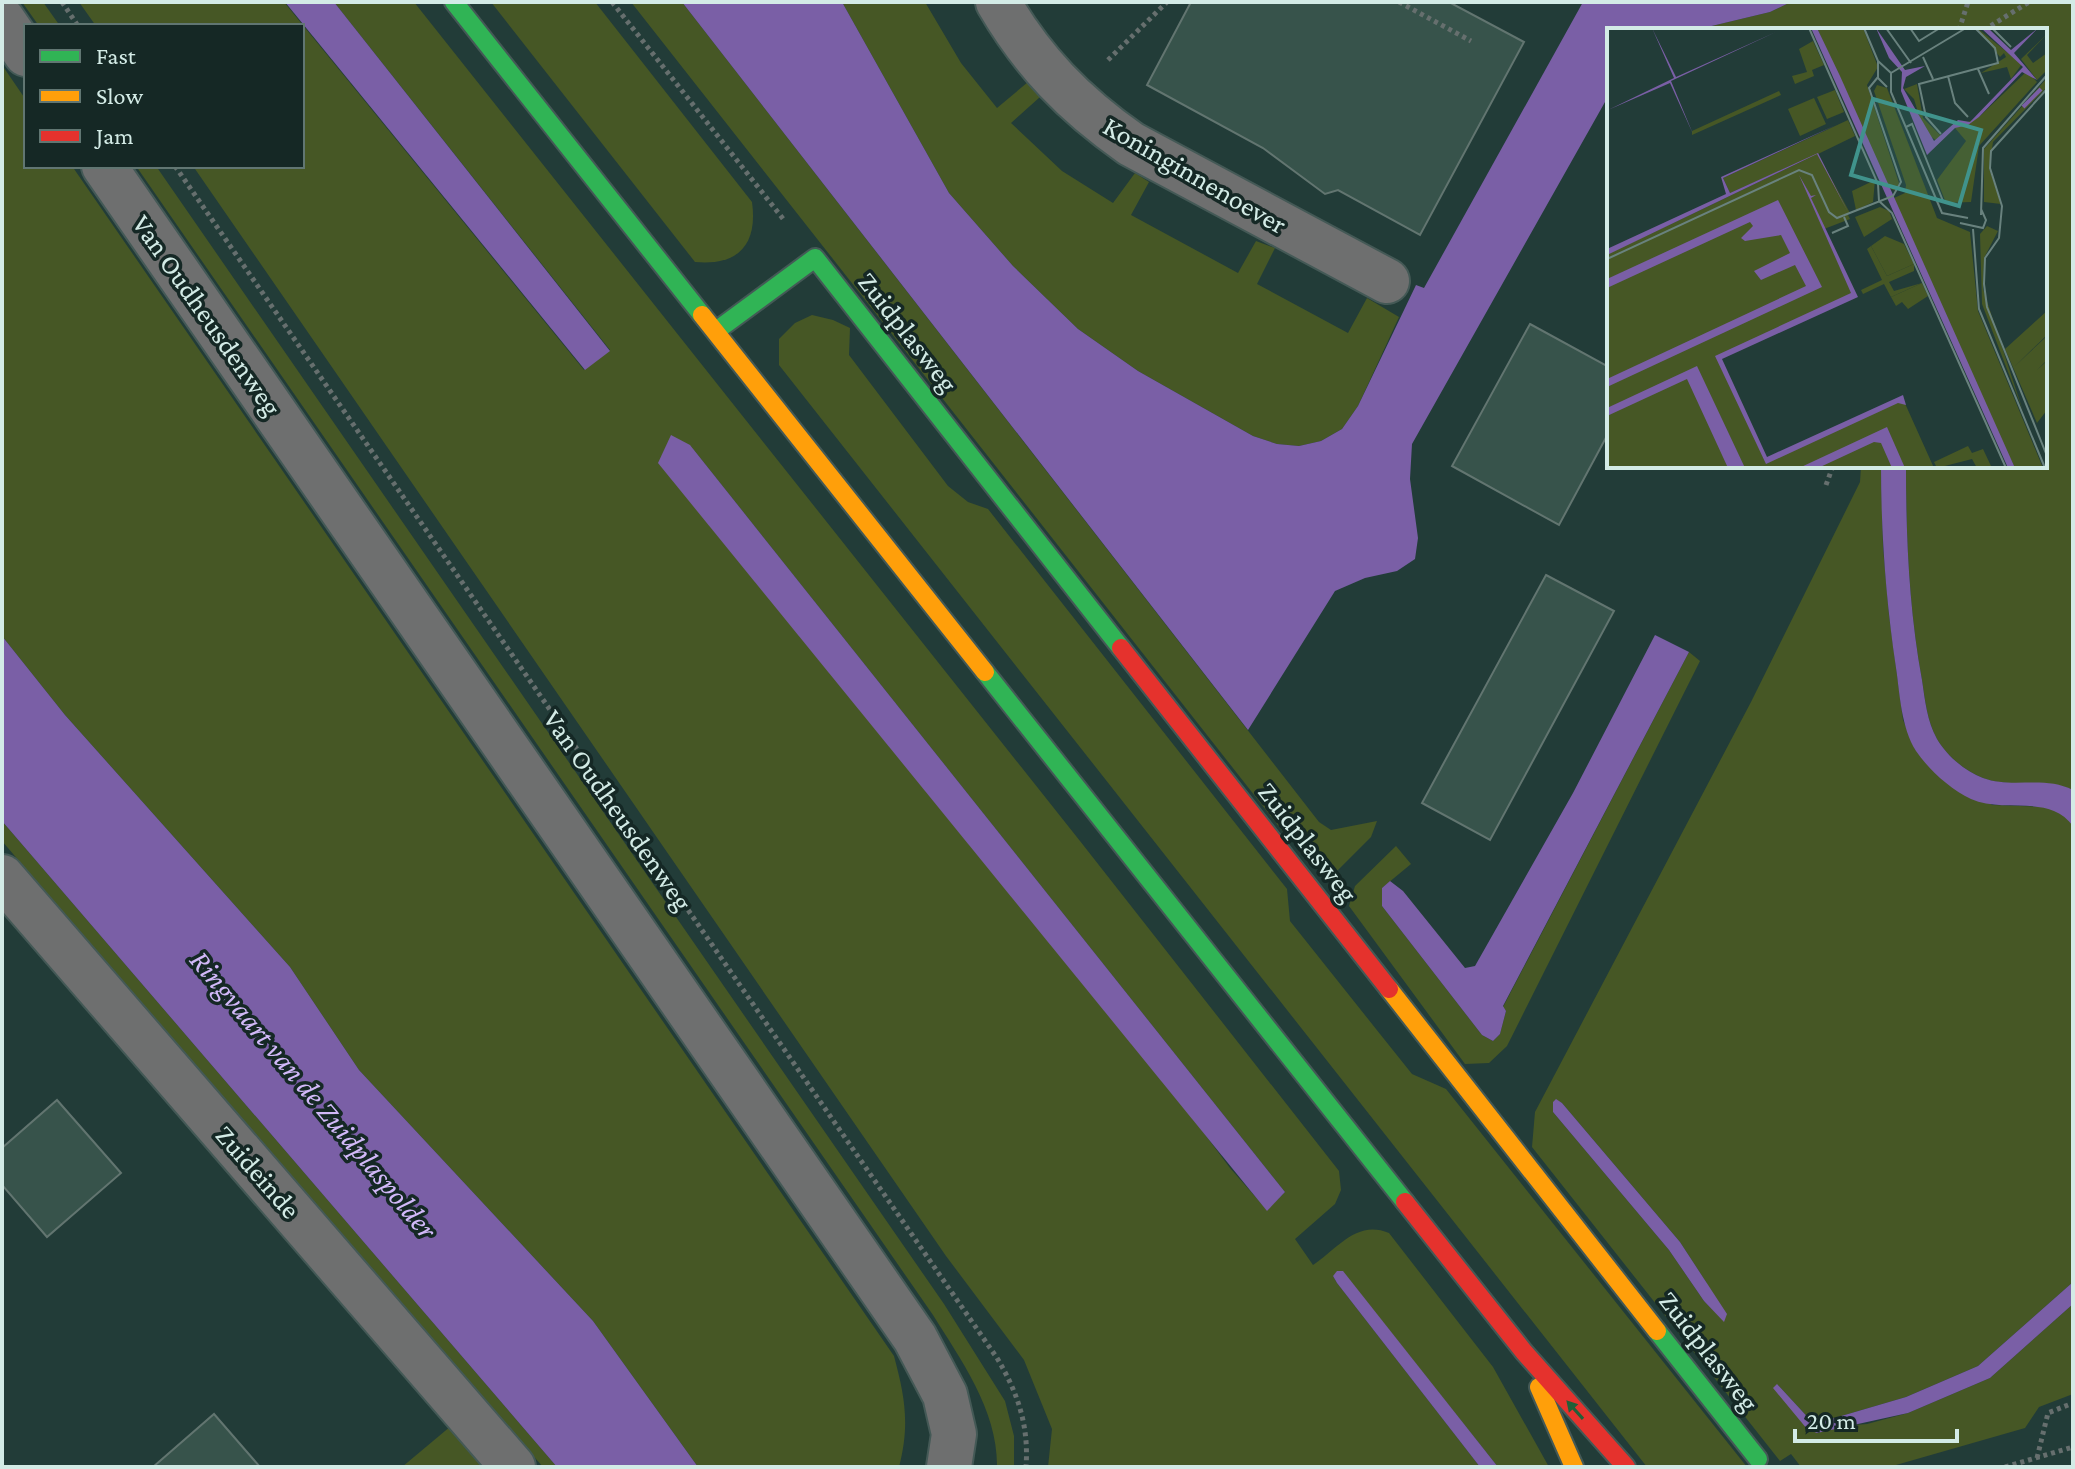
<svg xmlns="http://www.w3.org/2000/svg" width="2075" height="1469" font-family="'Crimson Pro',serif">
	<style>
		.green { fill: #465725; fill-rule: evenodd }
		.water { fill: #7a5fa6 }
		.building { fill: #37534b; stroke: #627570; stroke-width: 2 }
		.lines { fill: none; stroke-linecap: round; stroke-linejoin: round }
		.street-casing { stroke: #445956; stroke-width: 48 }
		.fast-casing { stroke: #445956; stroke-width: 22 }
		.slow-casing { stroke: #445956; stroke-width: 22 }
		.jam-casing { stroke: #445956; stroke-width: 22 }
		.path { stroke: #666f6e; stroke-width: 5; stroke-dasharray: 4 4; stroke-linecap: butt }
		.street { stroke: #6e6f6f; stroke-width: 44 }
		.fast { stroke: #30b455; stroke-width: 18 }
		.slow { stroke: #ff9f0a; stroke-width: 18 }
		.jam { stroke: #e5322d; stroke-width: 18 }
		.oneway { fill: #206038 }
		.labels { text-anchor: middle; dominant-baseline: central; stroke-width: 7; stroke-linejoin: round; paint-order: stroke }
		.street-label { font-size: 28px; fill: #d3ebe6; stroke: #152825 }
		.water-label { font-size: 30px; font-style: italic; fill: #d2b9f9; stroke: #152825 }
		.inset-river { fill: none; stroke: #7a5fa6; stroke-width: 4 }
		.inset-road { fill: none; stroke: #69827e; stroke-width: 2 }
		.view { fill: #40938c; fill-opacity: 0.15; stroke: #40938c; stroke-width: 4 }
		.inset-edge { fill: none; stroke: #d3ebe6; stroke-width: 4 }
	</style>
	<rect width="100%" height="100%" fill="#223c38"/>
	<g class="green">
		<polygon points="22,2 43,2 60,26 39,26"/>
		<path d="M 79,2 L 284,2 L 584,370 L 610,350 L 334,2 L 414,2 L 1080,841 L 1339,1171 L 1341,1190 L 1335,1204 L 1295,1239 L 1313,1265 C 1337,1249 1357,1219 1389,1233 L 1493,1367 L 1549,1467 L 1498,1467 L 1342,1271 L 1333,1276 L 1337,1283 L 1480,1467 L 1048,1467 L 1052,1429 L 1024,1360 L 946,1256 L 193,166 L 302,166 L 302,26 L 96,26 ZM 690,445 L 1285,1192 L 1267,1210 L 1230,1168 Z"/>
		<path d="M 491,2 L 595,2 L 752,202 C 758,245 738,266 695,262 Z"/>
		<polygon points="631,2 682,2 1319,822 1331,830 1377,821 1371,837 1338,870 1321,870 1284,833"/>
		<polygon points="842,2 925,2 961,63 997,108 1028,82 1040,97 1011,123 1062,171 1113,203 1135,173 1149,182 1131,215 1238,273 1256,241 1275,248 1257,284 1348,333 1367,298 1399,317 1358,406 1342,429 1321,441 1299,446 1277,444 1253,436 1138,371 1078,329 1013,266 949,193"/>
		<path d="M 1791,2 L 2073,2 L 2073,790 C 2044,777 2012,789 1983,778 C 1965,771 1946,755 1937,739 C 1927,721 1925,699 1922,680 C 1909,609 1906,537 1906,466 L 2045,466 L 2045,30 L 1695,30 L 1770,12 Z"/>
		<path d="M 2,65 L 26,100 L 26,166 L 72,166 L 894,1356 C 905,1397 910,1425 899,1467 L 698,1467 L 593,1321 L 359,1070 L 290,967 L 65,715 L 2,636 Z"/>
		<path d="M 136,166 L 156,166 L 944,1304 L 1005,1401 L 1014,1436 L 1014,1467 L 997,1467 C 998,1411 961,1360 933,1315 Z"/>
		<polygon points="812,315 833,320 850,328 849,355 948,486 968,502 988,509 1287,889 1290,921 1380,1034 1412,1074 1446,1089 1747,1467 1647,1467 779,365 779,339 795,323"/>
		<path d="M 1861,466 L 1881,466 L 1883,548 L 1889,615 L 1903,720 L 1915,749 L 1992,805 L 2049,807 L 2065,815 L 2073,826 L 2073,1282 L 1978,1366 L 1906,1397 L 1814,1424 L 1777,1384 L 1807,1429 L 1867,1424 L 1908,1413 L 1990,1378 L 2073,1304 L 2073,1394 L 2039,1407 L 2025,1428 L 1889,1467 L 1801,1467 L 1791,1454 L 1780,1461 L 1532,1147 L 1535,1112 L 1751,702 L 1860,482 ZM 1556,1100 L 1562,1103 L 1680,1242 L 1706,1282 L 1724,1321 L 1704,1301 L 1669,1250 L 1553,1112 Z"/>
		<polygon points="1689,652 1700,661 1507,1046 1489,1063 1465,1064 1349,906 1355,886 1396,846 1411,864 1382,888 1382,906 1482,1035 1493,1041 1500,1034 1506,1011 1503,1007"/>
		<polygon points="2,821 557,1467 543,1467 326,1220 2,841"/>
		<polygon points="451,1426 483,1467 402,1467"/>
	</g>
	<g class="water">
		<polygon points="285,2 334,2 610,351 585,370"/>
		<polygon points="682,2 842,2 949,193 1013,266 1078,329 1138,371 1253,436 1277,444 1299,446 1321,441 1342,429 1358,406 1416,285 1424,288 1583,2 1791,2 1770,12 1695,30 1609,30 1609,100 1605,102 1412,444 1410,479 1418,538 1415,559 1397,571 1365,578 1335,591 1248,730"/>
		<polygon points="671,435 690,445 1285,1192 1267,1211 658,463"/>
		<path d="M 1881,466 L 1906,466 C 1906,537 1909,609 1922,680 C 1925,700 1927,721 1937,739 C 1947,756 1965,771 1983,778 C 2013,789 2044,775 2073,790 L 2073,826 C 2049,793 2004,814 1971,799 C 1950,789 1929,770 1916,751 C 1901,727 1900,695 1896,668 C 1886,601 1881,534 1881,466 Z"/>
		<polygon points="1655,635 1689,652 1503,1006 1506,1011 1500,1034 1493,1041 1482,1035 1382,906 1382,888 1390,881 1403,891 1465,968 1475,966 1573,793"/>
		<polygon points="2,636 65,715 290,967 359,1070 593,1321 698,1467 557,1467 2,821"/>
		<polygon points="1556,1099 1562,1103 1680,1242 1727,1314 1724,1322 1704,1301 1669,1250 1553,1112 1553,1102"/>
		<polygon points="1337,1271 1343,1271 1498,1467 1480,1467 1337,1283 1333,1276"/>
		<polygon points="2073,1282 2073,1304 1990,1378 1908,1413 1817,1433 1807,1429 1773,1388 1777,1384 1814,1424 1906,1397 1978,1366"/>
	</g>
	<g class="building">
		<polygon points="1191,2 1449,2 1524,42 1420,235 1338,190 1325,194 1263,148 1147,85"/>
		<polygon points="1530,324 1609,367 1609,432 1559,525 1452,466"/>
		<polygon points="1546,575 1614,611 1490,840 1422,803"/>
		<polygon points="57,1100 121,1173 47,1237 2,1185 2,1148"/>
		<polygon points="214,1414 260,1467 153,1467"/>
	</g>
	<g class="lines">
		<defs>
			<g id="street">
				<path d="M 998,2 C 1033,62 1074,104 1131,144 L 1387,281"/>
				<polyline points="2,19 26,54"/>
				<polyline points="104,166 915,1338 945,1395 954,1434 949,1467"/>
				<polyline points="2,877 513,1467"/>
			</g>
			<g id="fast">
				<polyline points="454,2 702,315"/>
				<polyline points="716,331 815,258 1121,648"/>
				<polyline points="985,672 1405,1202"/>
				<polyline points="1657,1331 1758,1459"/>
			</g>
			<g id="slow">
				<polyline points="702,315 985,672"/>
				<polyline points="1389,989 1657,1331"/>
				<polyline points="1539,1387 1574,1467"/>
			</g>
			<g id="jam">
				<polyline points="1121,648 1389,989"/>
				<polyline points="1405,1202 1524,1352 1626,1467"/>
			</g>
		</defs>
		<use href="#street" class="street-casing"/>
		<use href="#fast" class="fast-casing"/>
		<use href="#slow" class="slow-casing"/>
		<use href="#jam" class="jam-casing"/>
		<g class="path">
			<polyline points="62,2 78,26"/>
			<polyline points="612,2 784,220"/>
			<polyline points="1399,2 1471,41"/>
			<polyline points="1959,30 1968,2"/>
			<polyline points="1984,30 2029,2"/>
			<polyline points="1108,60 1167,2"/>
			<path d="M 175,166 L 997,1358 C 1018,1393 1029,1426 1026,1467"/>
			<polyline points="1826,485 1833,466"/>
			<polyline points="2037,1458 2048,1413 2073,1403"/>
			<polyline points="2005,1467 2073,1447"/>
		</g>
		<use href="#street" class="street"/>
		<use href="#fast" class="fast"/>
		<use href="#slow" class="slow"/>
		<use href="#jam" class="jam"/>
	</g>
	<defs><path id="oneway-solid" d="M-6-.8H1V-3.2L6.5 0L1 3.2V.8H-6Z" transform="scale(2)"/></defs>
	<use class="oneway" href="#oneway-solid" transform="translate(1575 1410) rotate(-132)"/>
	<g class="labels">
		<g class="street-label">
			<text transform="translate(1195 175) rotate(30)">Koninginnenoever</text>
			<text transform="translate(207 315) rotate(55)">Van Oudheusdenweg</text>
			<text transform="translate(908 332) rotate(52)">Zuidplasweg</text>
			<text transform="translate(618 810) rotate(55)">Van Oudheusdenweg</text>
			<text transform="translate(1308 842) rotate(52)">Zuidplasweg</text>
			<text transform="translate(258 1172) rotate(49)">Zuideinde</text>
			<text transform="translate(1709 1351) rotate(52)">Zuidplasweg</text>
		</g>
		<g class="water-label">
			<text transform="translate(314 1094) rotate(50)">Ringvaart van de Zuidplaspolder</text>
		</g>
	</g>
	<g transform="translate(1607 28)">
		<rect width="440" height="440" fill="#223c38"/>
		<path d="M 210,0 L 256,0 L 271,39 L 260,57 L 292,155 L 289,163 L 281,160 ZM 370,0 L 415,36 L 404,51 L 400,39 L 374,45 L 399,29 L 397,25 L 393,29 ZM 440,6 L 420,27 L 426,35 L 440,25 L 440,42 L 430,52 L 414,31 ZM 206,13 L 217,37 L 205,42 L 207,48 L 188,56 L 185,48 L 200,44 L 192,21 ZM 420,43 L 430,54 L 372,118 L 364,174 L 339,175 L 330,152 L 359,113 L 348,100 L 372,89 ZM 440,50 L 440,59 L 386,114 L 382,140 L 394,176 L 377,174 L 377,121 ZM 310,56 L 316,90 L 334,108 L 330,113 L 317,104 L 307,71 L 297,61 ZM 270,57 L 280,60 L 330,190 L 363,204 L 371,283 L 436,440 L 408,440 L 365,352 L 287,170 L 298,165 L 299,157 L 267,63 ZM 228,62 L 237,84 L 220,91 L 210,69 ZM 172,63 L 174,67 L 85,107 L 85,103 ZM 207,70 L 219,96 L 193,108 L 181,81 ZM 241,92 L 248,108 L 211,126 L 243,185 L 0,227 L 206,128 L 123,165 L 116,150 ZM 268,152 L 266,174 L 249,182 L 245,163 ZM 273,179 L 282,183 L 288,198 L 285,191 L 257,209 L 248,189 ZM 380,198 L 391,203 L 377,230 L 376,261 L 416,383 L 375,276 L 373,206 ZM 278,208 L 297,216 L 307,236 L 280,248 L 264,218 ZM 315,255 L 321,268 L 301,281 L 295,274 L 289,278 L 284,269 ZM 440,283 L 440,307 L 407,339 L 440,308 L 440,332 L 430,342 L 440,333 L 440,382 L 430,395 L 398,321 ZM 361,418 L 365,425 L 376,421 L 384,438 L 370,440 L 365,431 L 330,440 L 327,434 Z" fill="#465725"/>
		<path d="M 264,218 L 280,248 L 307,236 L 307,243 L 282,254 L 287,263 L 315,255 L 284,269 L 277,256 L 256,266 L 254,262 L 275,252 L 260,221 Z" fill="#465725"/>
		<path d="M 211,128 L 243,191 L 217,201 L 247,266 L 112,329 L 159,432 L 296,371 L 327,440 L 0,440 L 0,226 Z" fill="#465725"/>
		<path d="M 45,0 L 69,49 L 169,4 L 64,53 L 86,106 L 63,55 L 1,82 L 67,50 ZM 204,0 L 210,0 L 233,48 L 408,440 L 401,440 L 393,422 ZM 269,0 L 298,42 L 318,38 L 299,49 L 296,60 L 327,113 L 351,92 L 363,94 L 416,39 L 374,0 L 381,0 L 404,22 L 431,0 L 407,25 L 430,52 L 415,44 L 372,89 L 361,97 L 348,100 L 320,127 L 294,63 L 295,44 L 282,30 ZM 229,97 L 116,150 L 123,165 L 211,125 L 241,184 L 210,126 L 0,227 L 0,221 L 119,166 L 114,149 ZM 192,147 L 204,168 L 209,167 L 204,170 L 251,269 L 115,331 L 160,429 L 296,367 L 299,377 L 291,375 L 159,436 L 108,328 L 244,265 ZM 171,172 L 215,259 L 0,359 L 0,351 L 199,258 L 188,237 L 154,252 L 147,243 L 183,225 L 174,207 L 138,213 L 134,210 L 146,198 L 143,194 L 0,260 L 0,251 ZM 90,338 L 138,440 L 121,440 L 80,351 L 0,388 L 0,380 ZM 280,399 L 298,440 L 285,440 L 274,415 L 267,414 L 211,440 L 192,440 Z" fill="#7a5fa6"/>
		<path class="inset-river" d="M 416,79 L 434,61"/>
		<path class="inset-road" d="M 202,0 L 271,156 L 272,173 L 285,185 L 399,440M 257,0 L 271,33 L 271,50 L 280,59M 279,0 L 304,35M 303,0 L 312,13 L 333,0M 385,0 L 404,19M 316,29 L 326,51M 271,33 L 284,45 L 284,64 L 335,185 L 361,190M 371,41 L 382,66M 284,45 L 359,0M 341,48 L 348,75 L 361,89M 440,61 L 384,123 L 383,140 L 395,178 L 392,210 L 378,230 L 377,256 L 380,279 L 440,428M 299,99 L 305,96 L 336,173M 334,106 L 319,89 L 312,56 L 391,35 L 388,20 L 368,0M 374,187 L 376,120 L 440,47M 353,195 L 376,200 L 379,192 L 374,181M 366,201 L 372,281 L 438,440M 225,205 L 241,198 L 237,189M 0,231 L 192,142 L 205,147 L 222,184 L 230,190 L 286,168 L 294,154 L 262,60 L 271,49"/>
		<path class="view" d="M 266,71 L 374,102 L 352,178 L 244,147 Z"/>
		<rect width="440" height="440" class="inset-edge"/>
	</g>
	<rect width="2075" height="1469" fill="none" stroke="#d3ebe6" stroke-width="8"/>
	<rect x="24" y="24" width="280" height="144" fill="#152825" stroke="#617672" stroke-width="2"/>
	<rect x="40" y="50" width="40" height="12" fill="#30b455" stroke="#617672" stroke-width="2"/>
	<text x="96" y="64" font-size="24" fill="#d3ebe6">Fast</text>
	<rect x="40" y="90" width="40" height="12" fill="#ff9f0a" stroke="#617672" stroke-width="2"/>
	<text x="96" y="104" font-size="24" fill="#d3ebe6">Slow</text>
	<rect x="40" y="130" width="40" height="12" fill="#e5322d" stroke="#617672" stroke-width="2"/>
	<text x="96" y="144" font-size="24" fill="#d3ebe6">Jam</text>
	<path d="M1795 1429v12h162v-12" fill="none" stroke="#d3ebe6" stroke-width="4"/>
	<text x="1807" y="1429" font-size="24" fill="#d3ebe6" stroke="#152825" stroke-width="6" paint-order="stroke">20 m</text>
</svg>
